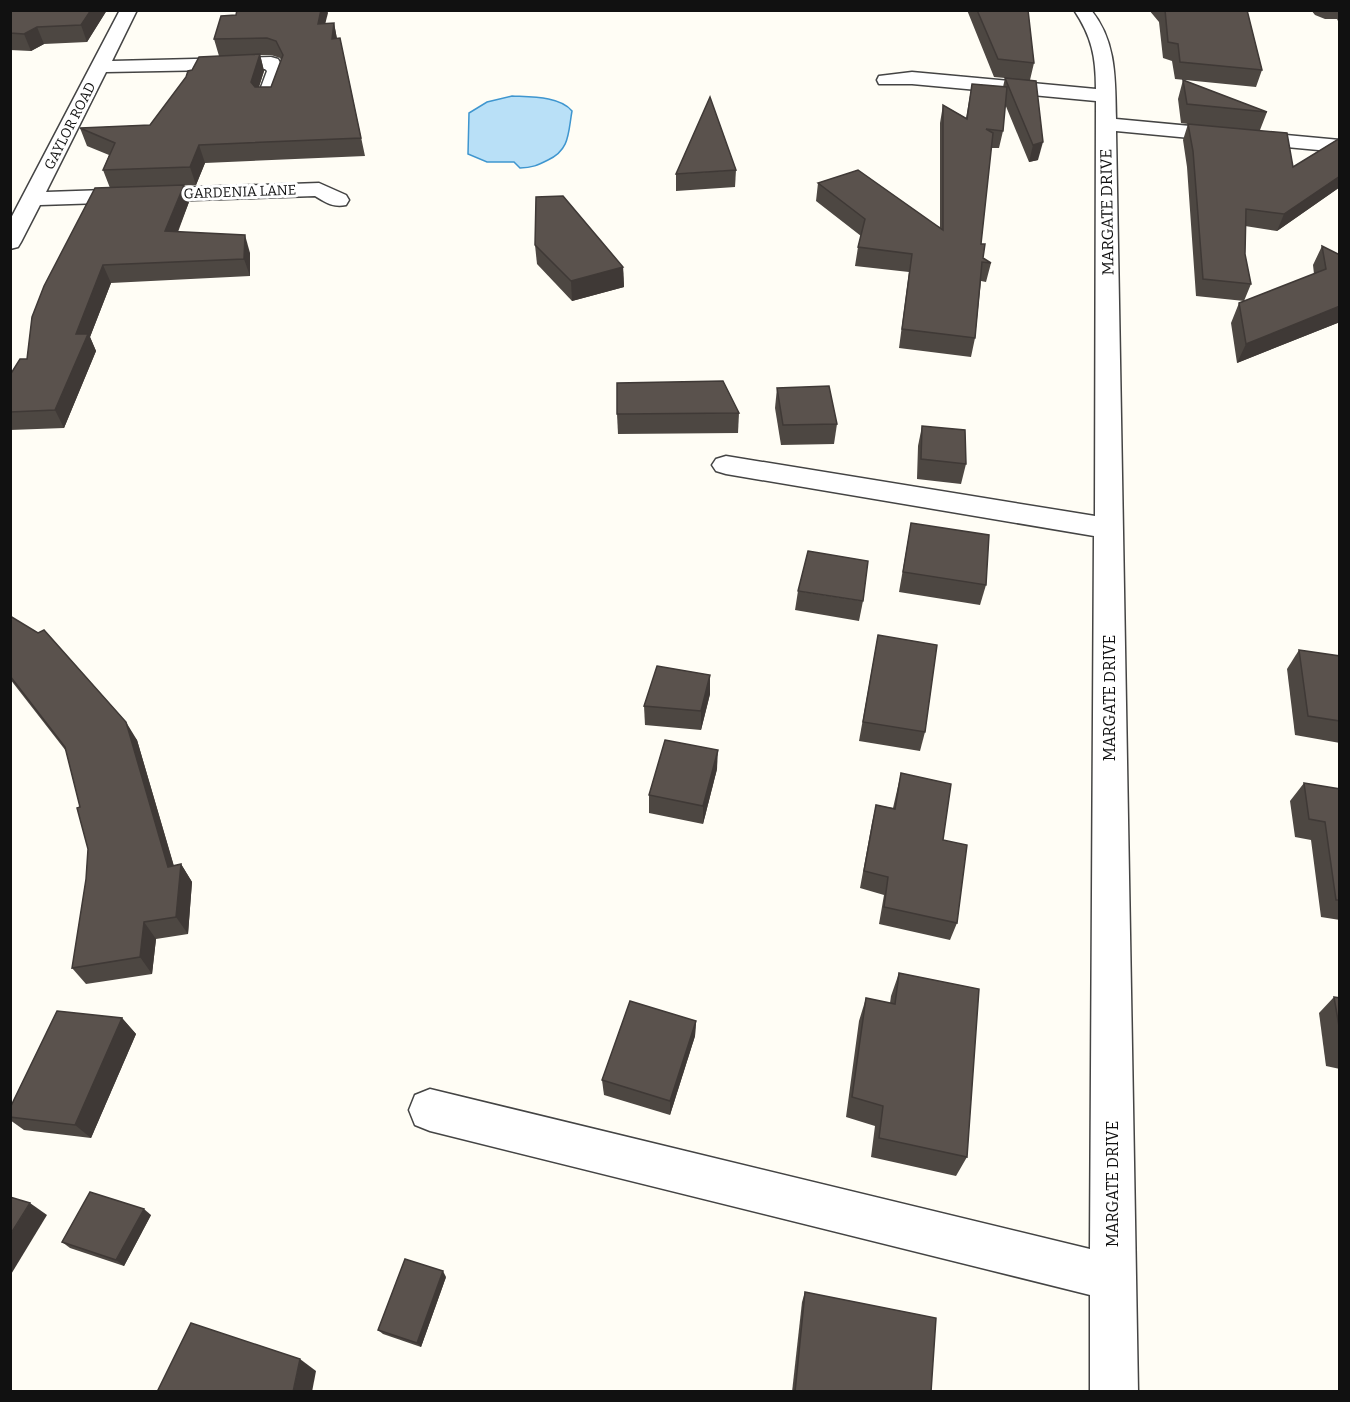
<svg xmlns="http://www.w3.org/2000/svg" width="1350" height="1402" font-family="Bitter,serif">
	<style>
		.water { fill: #b9e0f7; stroke: #3f96cf; stroke-width: 1.5 }
		.lines { fill: none; stroke-linecap: round; stroke-linejoin: round }
		.minor-casing { stroke: #444; stroke-width: 3 }
		.minor { fill: #fff; fill-rule: evenodd }
		.wall { fill: #4d4742; fill-rule: evenodd }
		.shaded-wall { fill: #3f3936 }
		.building { fill: #5a524d; stroke: #3f3936; stroke-width: 1.5 }
		.labels { text-anchor: middle; dominant-baseline: central; stroke-width: 6; stroke-linejoin: round; paint-order: stroke }
		.far-street-label { font-size: 14px; fill: #111; stroke: #fff }
		.street-label { font-size: 16px; fill: #111; stroke: #fff }
	</style>
	<rect width="100%" height="100%" fill="#fffdf5"/>
	<path class="water" d="M 512,96 C 530,97 560,96 572,111 C 568,133 570,150 548,160 C 538,165 532,168 520,168 L 514,162 L 487,162 L 468,154 L 469,113 L 487,102 Z"/>
	<g class="lines">
		<defs>
			<g id="minor">
				<path d="M 120,10 L 137,10 L 112,61 L 271,57 L 278,59 L 285,71 L 274,102 L 260,102 L 257,98 L 267,71 L 265,69 L 106,72 L 46,192 L 319,183 L 346,195 L 349,200 L 346,205 C 333,208 325,202 315,196 L 40,205 L 21,242 L 18,247 L 10,249 L 10,220 Z"/>
				<path d="M 1074,10 L 1091,10 C 1117,42 1115,80 1116,119 L 1340,140 L 1340,152 L 1116,131 L 1138,1392 L 1090,1392 L 1090,1295 L 430,1131 L 415,1125 L 409,1110 L 415,1095 L 430,1089 L 1090,1249 L 1094,536 L 726,474 L 716,471 L 712,465 L 716,459 L 726,456 L 1095,516 L 1096,101 L 912,84 L 879,84 L 877,80 L 879,76 L 912,72 L 1096,89 C 1096,57 1092,37 1074,10 Z"/>
			</g>
		</defs>
		<use href="#minor" class="minor-casing"/>
		<use href="#minor" class="minor"/>
	</g>
	<g class="wall">
		<polygon points="10,10 107,10 87,42 44,44 31,51 10,50"/>
		<path d="M 237,10 L 327,10 L 325,23 L 334,23 L 337,39 L 340,38 L 365,156 L 205,163 L 196,185 L 110,188 L 103,170 L 109,155 L 87,146 L 80,128 L 150,125 L 192,70 L 219,56 L 214,39 L 236,15 ZM 260,55 L 271,55 L 280,58 L 281,60 L 271,87 L 259,87 L 264,71 Z"/>
		<polygon points="967,10 1028,10 1034,63 1030,80 1038,160 1029,162 1005,104 1003,131 999,148 991,148 981,244 983,258 991,263 986,282 981,281 975,338 971,357 899,348 909,272 855,266 858,247 861,236 816,201 818,183 940,227 940,123 943,105 966,118 972,84 1003,87 1005,78 994,77"/>
		<polygon points="1149,10 1247,10 1262,70 1256,87 1175,79 1172,61 1163,58 1159,22"/>
		<polygon points="1311,10 1340,10 1340,25 1337,19 1325,19 1315,15"/>
		<polygon points="1183,80 1267,112 1260,130 1293,167 1340,138 1340,187 1277,231 1245,226 1245,254 1251,284 1244,301 1196,296 1187,167 1183,140 1188,124 1181,123 1178,99"/>
		<polygon points="736,170 735,187 676,191 676,174"/>
		<polygon points="189,202 178,232 250,253 250,276 111,283 90,337 96,351 64,428 10,430 10,375 27,359 32,317"/>
		<polygon points="535,245 623,267 624,287 572,301 537,264"/>
		<polygon points="1322,246 1340,255 1340,322 1237,363 1231,323 1239,303 1314,274 1313,265"/>
		<polygon points="777,388 837,424 834,444 781,445 775,408"/>
		<polygon points="739,413 738,433 618,434 617,414"/>
		<polygon points="922,426 966,464 961,484 917,479 918,446"/>
		<polygon points="911,523 986,585 980,605 899,592"/>
		<polygon points="798,591 863,601 859,621 795,610"/>
		<polygon points="10,616 137,740 174,866 181,864 192,882 188,934 156,939 152,974 86,984 72,968 86,879 88,849 80,807 66,751 10,679"/>
		<polygon points="878,635 925,732 920,751 859,741"/>
		<polygon points="1299,650 1340,656 1340,743 1295,735 1287,669"/>
		<polygon points="710,675 710,694 701,730 645,725 644,706"/>
		<polygon points="717,769 703,824 649,813 649,795"/>
		<polygon points="901,773 943,840 957,923 950,940 879,924 884,895 860,888 872,823 876,805 893,808"/>
		<polygon points="1304,783 1340,789 1340,920 1321,917 1311,840 1295,837 1290,801"/>
		<polygon points="899,973 967,1157 956,1176 871,1157 875,1126 846,1117 859,1021 866,998 890,1003 891,996"/>
		<polygon points="1334,997 1340,998 1340,1069 1326,1066 1319,1013"/>
		<polygon points="122,1018 136,1034 91,1138 24,1130 10,1120 10,1108"/>
		<polygon points="696,1021 695,1036 670,1115 604,1095 602,1080"/>
		<polygon points="151,1215 124,1266 70,1248 62,1242"/>
		<polygon points="446,1277 421,1347 383,1334 378,1330"/>
		<polygon points="805,1292 931,1392 792,1392 802,1302"/>
	</g>
	<g class="shaded-wall">
		<polygon points="91,10 107,10 87,42 81,25"/>
		<polygon points="321,10 327,10 328,13 321,40 318,24"/>
		<polygon points="334,23 337,39 332,39"/>
		<polygon points="37,27 44,44 31,51 24,34"/>
		<polygon points="260,54 264,71 255,99 251,82"/>
		<polygon points="1043,142 1038,160 1029,162 1033,145"/>
		<polygon points="199,145 205,163 196,185 190,167"/>
		<polygon points="1340,176 1340,187 1277,231 1284,214"/>
		<polygon points="184,185 189,202 171,248 165,231"/>
		<polygon points="245,235 250,253 250,276 244,259"/>
		<polygon points="103,265 111,283 90,337 96,351 64,428 55,410 76,334"/>
		<polygon points="623,267 624,287 572,301 571,281"/>
		<polygon points="1340,306 1340,322 1237,363 1246,344"/>
		<polygon points="710,675 710,694 701,730 701,711"/>
		<polygon points="126,722 137,740 179,884 181,864 192,882 188,934 176,917"/>
		<polygon points="718,750 717,769 703,824 703,806"/>
		<polygon points="144,922 156,939 152,974 140,957"/>
		<polygon points="122,1018 136,1034 91,1138 75,1125"/>
		<polygon points="696,1021 695,1036 670,1115 670,1101"/>
		<polygon points="30,1203 47,1215 10,1276 10,1235"/>
		<polygon points="144,1209 151,1215 124,1266 116,1260"/>
		<polygon points="443,1271 446,1277 421,1347 417,1343"/>
		<polygon points="300,1359 316,1371 312,1392 293,1392"/>
	</g>
	<g class="building">
		<polygon points="10,10 91,10 81,25 37,27 24,34 10,33"/>
		<polygon points="237,10 321,10 318,24 334,23 332,39 340,38 361,138 199,145 190,167 103,170 115,143 80,128 150,125 186,77 188,71 192,70 199,57 260,54 251,82 255,87 271,87 283,55 276,41 267,38 214,39 221,16 236,15"/>
		<polygon points="977,10 1028,10 1034,63 998,59"/>
		<polygon points="1165,10 1247,10 1262,70 1180,62 1178,44 1168,42"/>
		<polygon points="1005,78 1036,81 1043,142 1033,145"/>
		<polygon points="1183,80 1267,112 1187,104"/>
		<polygon points="972,84 1007,87 1003,131 986,129 993,133 981,244 985,244 983,258 991,263 982,262 975,338 902,329 912,254 858,247 865,219 818,183 858,170 943,230 943,105 967,119"/>
		<polygon points="710,97 736,170 676,174"/>
		<polygon points="1188,124 1287,133 1293,167 1340,138 1340,176 1284,214 1246,209 1245,254 1251,284 1203,279 1193,151"/>
		<polygon points="184,185 165,231 245,235 244,259 103,265 76,334 88,334 55,410 10,412 10,375 20,359 27,359 32,317 44,286 95,188"/>
		<polygon points="563,196 623,267 571,281 535,245 536,197"/>
		<polygon points="1322,246 1340,255 1340,306 1246,344 1239,303 1326,269"/>
		<polygon points="723,381 739,413 617,414 617,383"/>
		<polygon points="829,386 837,424 783,425 777,388"/>
		<polygon points="922,426 965,430 966,464 921,459"/>
		<polygon points="911,523 989,535 986,585 903,572"/>
		<polygon points="808,551 868,561 863,601 798,591"/>
		<polygon points="10,616 38,633 44,630 126,722 168,867 181,864 176,917 144,922 140,957 72,968 86,879 88,849 77,808 80,807 65,747 10,676"/>
		<polygon points="878,635 937,645 925,732 863,722"/>
		<polygon points="1299,650 1340,656 1340,721 1308,716"/>
		<polygon points="657,666 710,675 701,711 644,706"/>
		<polygon points="665,740 718,750 703,806 649,795"/>
		<polygon points="901,773 951,784 943,840 967,845 957,923 884,907 888,877 864,871 876,805 895,809"/>
		<polygon points="1304,783 1340,789 1340,900 1336,900 1325,822 1309,819"/>
		<polygon points="899,973 979,989 967,1157 879,1138 883,1106 852,1097 866,998 895,1004"/>
		<polygon points="1334,997 1340,998 1340,1032"/>
		<polygon points="630,1001 696,1021 670,1101 602,1080"/>
		<polygon points="57,1011 122,1018 75,1125 10,1117 10,1108"/>
		<polygon points="90,1192 144,1209 116,1260 62,1242"/>
		<polygon points="10,1197 30,1203 10,1235"/>
		<polygon points="405,1259 443,1271 417,1343 378,1330"/>
		<polygon points="805,1292 936,1318 931,1392 795,1392"/>
		<polygon points="191,1323 300,1359 293,1392 157,1392"/>
	</g>
	<g class="labels">
		<g class="far-street-label">
			<text transform="translate(70 126) rotate(-63)">GAYLOR ROAD</text>
			<text transform="translate(240 192) rotate(-2)">GARDENIA LANE</text>
		</g>
		<g class="street-label">
			<text transform="translate(1107 212) rotate(-91)">MARGATE DRIVE</text>
			<text transform="translate(1109 698) rotate(-90)">MARGATE DRIVE</text>
			<text transform="translate(1112 1184) rotate(-90)">MARGATE DRIVE</text>
		</g>
	</g>
	<rect width="1350" height="1402" fill="none" stroke="#111111" stroke-width="24"/>
</svg>
